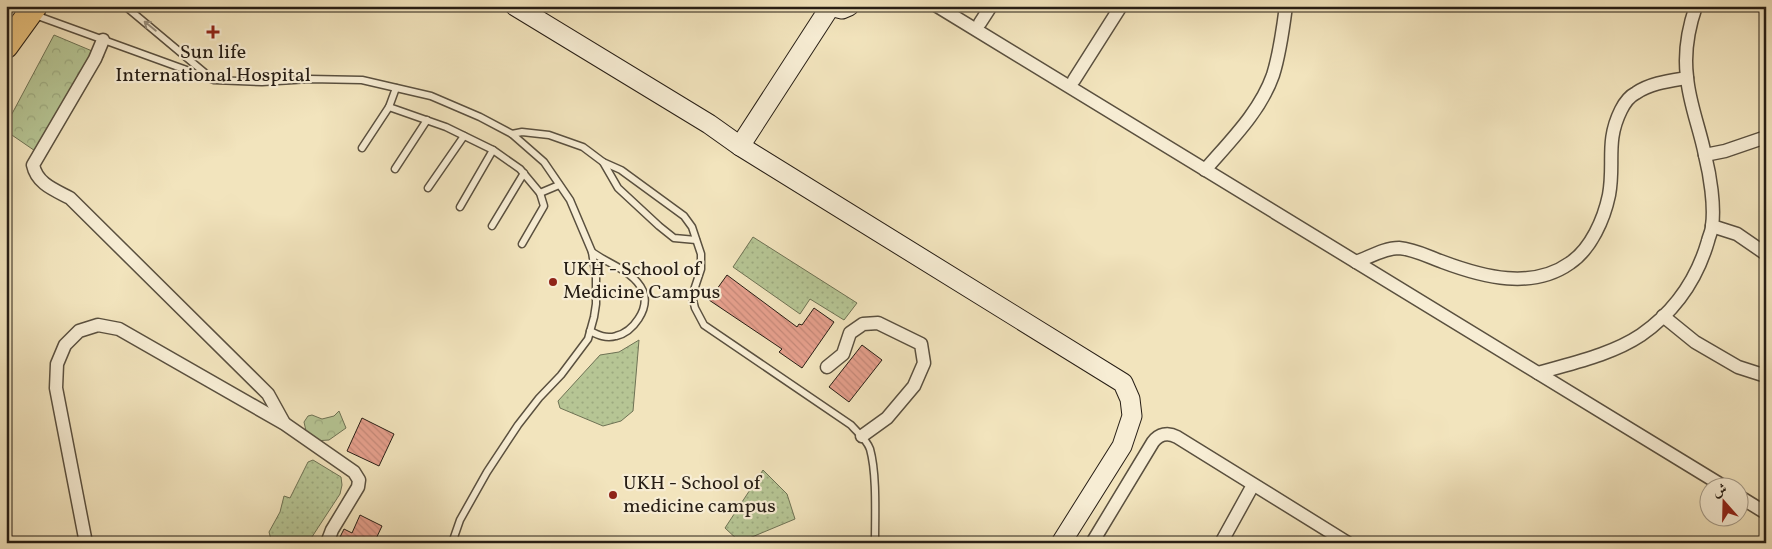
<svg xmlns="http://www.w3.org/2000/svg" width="1772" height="549" font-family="Vollkorn,Amiri,serif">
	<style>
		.green { fill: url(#green-dots); stroke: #6e7254 }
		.forest { fill: url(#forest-crowns); stroke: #6e7254 }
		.building { fill: url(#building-back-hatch); stroke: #271e15 }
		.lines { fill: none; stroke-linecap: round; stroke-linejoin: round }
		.lane-casing { stroke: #5a503f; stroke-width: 9 }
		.street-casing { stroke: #5a503f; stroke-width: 15 }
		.secondary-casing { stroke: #271e15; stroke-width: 21 }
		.highway-casing { stroke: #271e15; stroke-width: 26 }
		.lane { stroke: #f7edd4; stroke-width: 6 }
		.street { stroke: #f7edd4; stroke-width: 12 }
		.secondary { stroke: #f7edd4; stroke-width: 19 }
		.highway { stroke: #e9c27e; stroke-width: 24 }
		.oneway { stroke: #99907e }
		.poi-dot { fill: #8f2418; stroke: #f7edd4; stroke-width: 2 }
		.labels { text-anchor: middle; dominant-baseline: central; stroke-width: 4.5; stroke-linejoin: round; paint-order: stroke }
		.poi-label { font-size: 20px; fill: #271e15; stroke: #f7edd4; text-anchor: start }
	</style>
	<defs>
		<pattern id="green-dots" width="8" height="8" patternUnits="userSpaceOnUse" patternTransform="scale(1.25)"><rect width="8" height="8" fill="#b6c594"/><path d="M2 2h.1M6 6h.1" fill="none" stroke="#9ca97f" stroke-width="1.8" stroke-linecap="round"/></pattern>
		<pattern id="forest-crowns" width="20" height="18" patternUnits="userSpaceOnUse" patternTransform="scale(1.25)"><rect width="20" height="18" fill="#b6c594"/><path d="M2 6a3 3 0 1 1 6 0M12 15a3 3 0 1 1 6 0" fill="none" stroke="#9ca97f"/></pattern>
		<pattern id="building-back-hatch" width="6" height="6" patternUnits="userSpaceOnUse" patternTransform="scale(1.25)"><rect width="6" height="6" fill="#e59f8c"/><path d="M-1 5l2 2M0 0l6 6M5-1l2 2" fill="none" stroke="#c48878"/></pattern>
	</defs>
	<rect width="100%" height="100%" fill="#f2e4bd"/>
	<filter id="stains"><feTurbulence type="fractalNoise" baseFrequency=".004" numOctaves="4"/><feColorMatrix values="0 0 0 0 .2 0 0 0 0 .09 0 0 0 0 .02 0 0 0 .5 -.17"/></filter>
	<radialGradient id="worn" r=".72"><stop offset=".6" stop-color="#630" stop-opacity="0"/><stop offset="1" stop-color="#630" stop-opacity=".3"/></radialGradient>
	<g class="green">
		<polygon points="753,237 857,303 844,320 810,299 800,314 733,267"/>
		<polygon points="639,340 633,411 621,421 603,426 560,408 558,401 600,355 619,352"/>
		<polygon points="313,460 341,477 342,485 340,494 308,543 272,543 269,532 280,512 284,496 290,498 308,462"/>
		<polygon points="763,470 787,494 795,519 740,542 725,528"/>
	</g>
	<g class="forest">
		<polygon points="54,35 104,56 41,155 6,131 6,125"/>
		<polygon points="339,411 346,428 329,440 314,441 306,431 304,422 308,416 312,415 322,419 334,416"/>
	</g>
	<g class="building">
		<polygon points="727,275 797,327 799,324 802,325 814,308 834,322 802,368 779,352 782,349 709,300"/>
		<polygon points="862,345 882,360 849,402 829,387"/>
		<polygon points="362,418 394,434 379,466 347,451"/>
		<polygon points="360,515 382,526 374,543 337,543 344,529 352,533"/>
	</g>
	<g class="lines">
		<defs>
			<g id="lane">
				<polyline points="125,6 211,78"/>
				<polyline points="35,15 214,80 262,82 309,79 362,80 431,96 480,117 512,134 544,162 570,200 592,252 596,278 596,304 594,317 588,339 561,375 539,398 518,425 487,472 460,520 452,543"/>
				<polyline points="396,88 389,107 446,127 493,150 520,169 540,193 559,185"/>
				<path d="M 512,134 L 522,132 L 549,135 L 583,147 L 603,162 L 621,170 L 684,216 L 692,227 L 701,254 L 701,269 L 692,296 L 695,308 L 704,325 L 851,425 C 857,432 867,440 870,449 C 877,474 875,516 875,543"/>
				<polyline points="362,148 389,107"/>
				<polyline points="603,162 618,188 659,226 674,238 696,240"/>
				<polyline points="395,169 427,120"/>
				<polyline points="428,188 464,136"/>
				<polyline points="460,207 493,150"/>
				<polyline points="492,226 524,173"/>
				<polyline points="522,244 544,206 540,193"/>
				<path d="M 590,331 C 598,335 606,339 616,336 C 633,332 650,309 643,291 C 634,271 608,264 592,252"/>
			</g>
			<g id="street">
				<polyline points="937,6 1723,486"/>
				<polyline points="980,23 991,6"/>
				<path d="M 103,40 L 95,59 L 33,165 C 37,184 55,190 70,198 L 268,394 L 284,423"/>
				<polyline points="1074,80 1121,6"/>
				<polyline points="1705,155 1725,151 1766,137"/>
				<path d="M 1205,170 C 1230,141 1260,112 1273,75 C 1280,53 1283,29 1286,6"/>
				<polyline points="1712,226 1737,234 1766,254"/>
				<path d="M 1356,262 C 1370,257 1384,248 1399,248 C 1414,249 1429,257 1443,262 C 1483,277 1532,290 1570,263 C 1591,249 1604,219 1609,195 C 1615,163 1605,142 1621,110 C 1624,104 1630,96 1636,93 C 1651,83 1669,81 1687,78"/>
				<polyline points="1663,316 1695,342 1738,367 1766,376"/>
				<polyline points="827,367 843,354 850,333 863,324 878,323 921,344 924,363 914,386 887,418 862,436"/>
				<path d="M 1538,373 C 1572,363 1611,355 1641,335 C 1674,312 1697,279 1708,241 C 1709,236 1712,231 1712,226 C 1715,206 1710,175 1705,155 C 1700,129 1689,103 1687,77 C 1684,53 1688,29 1696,6"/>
				<polyline points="1740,497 1766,513"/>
				<polyline points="86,543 56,388 57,364 65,345 79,331 98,325 119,329 285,424 354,472 359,480 358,487 332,530 327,543"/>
				<path d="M 1092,543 L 1153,442 C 1159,434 1168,432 1177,437 L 1348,543"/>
				<polyline points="1221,543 1253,485"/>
			</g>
			<g id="secondary">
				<polyline points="515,6 709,124 740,146 1123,383 1130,399 1132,416 1122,446 1061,543"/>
				<polyline points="830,6 842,9 849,6"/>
				<polyline points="740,146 830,7"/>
			</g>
			<polyline id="highway" points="6,46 35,6"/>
		</defs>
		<use href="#lane" class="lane-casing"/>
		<use href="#street" class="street-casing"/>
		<use href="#secondary" class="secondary-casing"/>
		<use href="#highway" class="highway-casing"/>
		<use href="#lane" class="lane"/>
		<use href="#street" class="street"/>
		<use href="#secondary" class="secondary"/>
		<use href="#highway" class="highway"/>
	</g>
	<defs><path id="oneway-shaft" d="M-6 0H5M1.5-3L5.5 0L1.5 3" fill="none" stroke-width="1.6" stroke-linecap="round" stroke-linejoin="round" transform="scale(1.25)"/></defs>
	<use class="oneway" href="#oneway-shaft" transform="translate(150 26) rotate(-141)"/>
	<g class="poi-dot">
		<path d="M210.5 24.5h5v5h5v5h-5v5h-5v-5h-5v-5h5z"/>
		<circle cx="553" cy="282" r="5"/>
		<circle cx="613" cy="495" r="5"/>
	</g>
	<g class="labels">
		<g class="poi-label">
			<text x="213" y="53" text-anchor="middle">Sun life<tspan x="213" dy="23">International Hospital</tspan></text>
			<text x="563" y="270">UKH - School of<tspan x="563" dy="23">Medicine Campus</tspan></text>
			<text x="623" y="484">UKH - School of<tspan x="623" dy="23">medicine campus</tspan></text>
		</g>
	</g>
	<rect width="1772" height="549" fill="none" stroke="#f2e4bd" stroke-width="25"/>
	<rect x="8" y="8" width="1757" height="534" fill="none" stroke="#271e15" stroke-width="2.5"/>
	<rect x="12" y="12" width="1747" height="524" fill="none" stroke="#271e15"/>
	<g transform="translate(1724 502) rotate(340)"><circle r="24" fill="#f7edd4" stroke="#a49a88"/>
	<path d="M0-4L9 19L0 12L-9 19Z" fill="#8f2418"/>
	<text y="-8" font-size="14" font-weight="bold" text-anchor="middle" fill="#271e15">ش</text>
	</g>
	<rect width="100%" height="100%" filter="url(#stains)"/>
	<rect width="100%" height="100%" fill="url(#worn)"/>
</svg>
